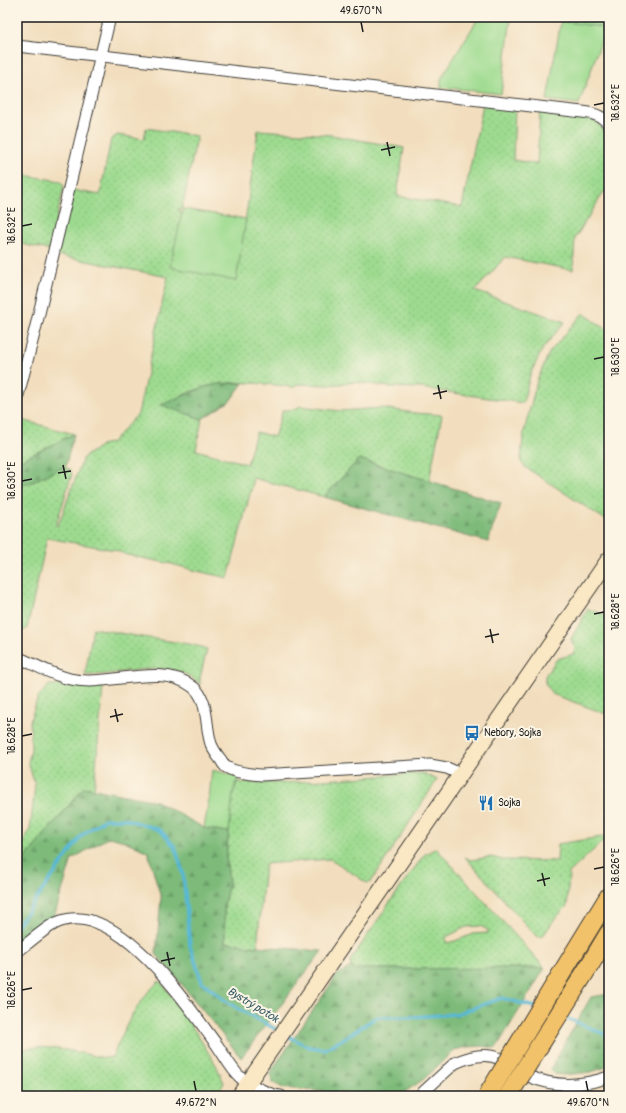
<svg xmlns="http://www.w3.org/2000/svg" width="626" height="1113" font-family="Pangolin,sans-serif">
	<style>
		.grass { fill: url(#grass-dots); stroke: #5d7c56; fill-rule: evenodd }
		.forest { fill: url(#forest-firs); stroke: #4d6c4b }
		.garden { fill: #9edb90; stroke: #5d7c56 }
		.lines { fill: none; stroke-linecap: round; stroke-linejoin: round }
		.stream { stroke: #56b8d5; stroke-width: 3.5 }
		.minor-casing { stroke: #3c3934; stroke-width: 13 }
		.secondary-casing { stroke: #3c3934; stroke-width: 17 }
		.trunk-casing { stroke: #3c3934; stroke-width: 20 }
		.minor { stroke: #fff; stroke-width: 11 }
		.secondary { stroke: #fae7c3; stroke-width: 15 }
		.trunk { stroke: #f2c26a; stroke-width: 18 }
		.trunk-bridge-casing { stroke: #3c3934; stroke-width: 20; stroke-linecap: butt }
		.trunk-bridge { stroke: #f2c26a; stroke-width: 18 }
		.ticks { fill: none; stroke: #1c1c1c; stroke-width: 1.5 }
		.labels { text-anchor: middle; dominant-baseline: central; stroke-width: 4; stroke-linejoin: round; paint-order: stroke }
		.poi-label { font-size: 10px; fill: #1c1c1c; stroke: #fcf5e5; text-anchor: start }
		.water-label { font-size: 11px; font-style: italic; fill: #335a66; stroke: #fcf5e5 }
		.neatline { fill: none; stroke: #1c1c1c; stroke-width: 1.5 }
		.ticks-label { font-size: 10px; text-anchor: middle; fill: #1c1c1c }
	</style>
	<defs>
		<pattern id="grass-dots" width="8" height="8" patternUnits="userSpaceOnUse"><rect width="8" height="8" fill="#9edb90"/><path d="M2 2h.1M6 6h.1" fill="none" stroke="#88bb7c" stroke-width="1.8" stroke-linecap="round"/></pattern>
		<pattern id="forest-firs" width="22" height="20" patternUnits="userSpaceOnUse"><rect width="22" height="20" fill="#7ebb7a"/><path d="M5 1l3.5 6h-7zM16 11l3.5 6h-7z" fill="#6ca069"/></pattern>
	</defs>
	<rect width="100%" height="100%" fill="#fcf5e5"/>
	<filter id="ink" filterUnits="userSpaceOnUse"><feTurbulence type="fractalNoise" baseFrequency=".025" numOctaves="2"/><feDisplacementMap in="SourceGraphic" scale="8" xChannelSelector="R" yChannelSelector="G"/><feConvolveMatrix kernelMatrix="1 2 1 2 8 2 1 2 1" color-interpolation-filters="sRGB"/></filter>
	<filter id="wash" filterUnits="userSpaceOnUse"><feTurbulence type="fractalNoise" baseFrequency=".012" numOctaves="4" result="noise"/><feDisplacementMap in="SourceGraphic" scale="16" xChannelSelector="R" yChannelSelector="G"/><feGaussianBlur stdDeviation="0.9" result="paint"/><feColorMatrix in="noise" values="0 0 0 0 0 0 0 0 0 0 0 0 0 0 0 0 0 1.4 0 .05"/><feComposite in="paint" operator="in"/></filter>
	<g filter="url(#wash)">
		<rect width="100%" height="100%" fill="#f2debe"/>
		<g class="grass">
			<polygon points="537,17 609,17 609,29"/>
			<path d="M 483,104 L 515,108 L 513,160 L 537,164 L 540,110 L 588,117 L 597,122 L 603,129 L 609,142 L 609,184 L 575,238 L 573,270 L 505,257 L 475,291 L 565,322 L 543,348 L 530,375 L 523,403 L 420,388 L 390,387 L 356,382 L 329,385 L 297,384 L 295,387 L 292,387 C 264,384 233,379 205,387 C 190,391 176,399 162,405 L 202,419 L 196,450 L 247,464 L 256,432 L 274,437 L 283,410 C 290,410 295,410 300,406 L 341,411 L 381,408 L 415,413 L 442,415 L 429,481 L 359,459 L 324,497 L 253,478 L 252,481 L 253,482 L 228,578 L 193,570 L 172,564 L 127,555 L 115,550 L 47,538 L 29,620 L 27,629 L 17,632 L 17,486 L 28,484 L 61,468 L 69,469 L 72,474 L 56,525 L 58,526 L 83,458 L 100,446 L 105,444 L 111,443 L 138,414 L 168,277 L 56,255 L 72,190 L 100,195 L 111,139 L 118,135 L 144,139 L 146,128 L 197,136 L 182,209 L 178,209 L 182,214 L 171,267 L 236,280 L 246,216 L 258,130 L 331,135 L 404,148 L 397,196 L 462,207 Z"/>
			<polygon points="17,174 60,181 64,186 49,250 17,243"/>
			<polygon points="583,313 609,331 609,522 525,467 521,462 522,447 524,432 537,381 549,353"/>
			<polygon points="18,419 74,434 17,462 17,422"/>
			<path d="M 588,609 L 609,616 L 609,715 L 552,694 L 545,683 L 545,676 L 557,659 L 573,654 C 577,649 573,644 571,639 Z"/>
			<path d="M 93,628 C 114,632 134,636 155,639 C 173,642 190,643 207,649 L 200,678 L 200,684 C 194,679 189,675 181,672 C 152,663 115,676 85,675 Z"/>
			<polygon points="49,685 103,687 94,789 84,787 22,862 17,861 17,844 23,842 30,830 35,785 28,762 31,750 30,721 38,697"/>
			<polygon points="422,773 437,780 371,882 367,883 334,861 330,859 265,864 257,947 225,942 224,904 229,883 226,856 233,794 237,782 281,783"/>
			<polygon points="608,836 569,873 567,906 553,921 543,936 537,937 465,857 471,860 491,857 503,860 557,861 558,844"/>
			<path d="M 436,848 L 545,968 L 379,969 L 354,969 L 351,967 L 350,961 L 390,902 L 424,855 ZM 480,926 L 488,930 L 488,933 L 473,934 L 455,941 L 446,943 L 446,937 L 466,927 Z"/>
			<path d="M 159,981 L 165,987 L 197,1034 L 216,1065 L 224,1083 L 216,1096 L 17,1096 L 17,1057 L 19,1050 C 44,1042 81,1054 106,1058 L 112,1057 L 131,1016 L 148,992 Z"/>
		</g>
		<g class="forest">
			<polygon points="243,383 230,401 202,419 161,405 205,387 218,384"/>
			<polygon points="74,434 65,468 61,468 28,484 17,486 17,462"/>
			<polygon points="359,459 501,503 488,542 324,497"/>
			<polygon points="84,787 156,801 204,828 229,832 226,856 229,883 224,904 225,942 257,947 257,946 322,951 241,1058 183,986 156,954 161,898 148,852 125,841 109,837 72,859 54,917 17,943 17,868"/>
			<polygon points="351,967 354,969 379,969 545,968 496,1048 481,1046 466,1047 454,1050 424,1079 400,1095 377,1096 283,1088 272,1082 270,1073 337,975"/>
			<polygon points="609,994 609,1067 606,1067 591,1072 563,1075 555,1074 550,1069 591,997"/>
		</g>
		<g class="garden">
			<polygon points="479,17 511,17 501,94 441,87 441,79"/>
			<polygon points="561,21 606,28 579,104 547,100"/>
			<polygon points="183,209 246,219 236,281 170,267"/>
			<polygon points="212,770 241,777 238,782 236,782 233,794 229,832 204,828 209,799"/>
		</g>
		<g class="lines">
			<g class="stream">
				<polyline points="17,926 82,835 105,819 126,819 160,830 175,847 183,873 190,946 202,982 230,1004 279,1031"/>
				<polyline points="564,1017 609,1036"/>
				<polyline points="286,1035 309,1047 325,1049 341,1040 377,1017 412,1017 456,1014 502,998 535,1007"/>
			</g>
		</g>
	</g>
	<g filter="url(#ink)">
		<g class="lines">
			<defs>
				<g id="minor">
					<path d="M 17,46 L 582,112 C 592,113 604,116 609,125"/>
					<polyline points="17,399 35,330 110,17"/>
					<path d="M 17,657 C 34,664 52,675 70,679 C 108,688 160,661 193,687 C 209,699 205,726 211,744 C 213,749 217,755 221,760 C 222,762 224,765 226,767 C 236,773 250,774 261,775 L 430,765 L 447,768 L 460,774"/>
					<path d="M 17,952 C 27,944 45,928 56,923 C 116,896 187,1005 217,1045 C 224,1055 232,1070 240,1077 C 248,1084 271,1096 281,1096"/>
					<path d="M 419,1096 L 455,1063 C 468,1057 486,1052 500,1059 C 510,1064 518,1072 528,1076 C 556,1088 582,1086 609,1077"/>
					<polyline points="567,1096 568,1085"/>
				</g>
				<polyline id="secondary" points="239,1096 609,559"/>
				<g id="trunk">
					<polyline points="574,953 609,896"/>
					<polyline points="591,963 609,933"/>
				</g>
			</defs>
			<use href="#minor" class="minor-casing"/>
			<use href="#secondary" class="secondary-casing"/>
			<use href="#trunk" class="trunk-casing"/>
			<use href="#minor" class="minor"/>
			<use href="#secondary" class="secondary"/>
			<use href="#trunk" class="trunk"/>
			<defs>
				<g id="trunk-bridge">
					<polyline points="487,1096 574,953"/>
					<polyline points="508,1096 591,963"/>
				</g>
			</defs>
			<use href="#trunk-bridge" class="trunk-bridge-casing"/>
			<use href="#trunk-bridge" class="trunk-bridge"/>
		</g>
	</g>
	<path class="ticks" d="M 361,22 L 363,32M 594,105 L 604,103M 387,142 L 390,156M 381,150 L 395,147M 22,226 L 32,224M 594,359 L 604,357M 438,385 L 441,399M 433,394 L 447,391M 63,465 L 66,479M 58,473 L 71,471M 22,481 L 32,479M 594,614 L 604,612M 490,629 L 493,643M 485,637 L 499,634M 115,709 L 118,722M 110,717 L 123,714M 22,736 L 32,734M 594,869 L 604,867M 542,873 L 545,886M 537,881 L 550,878M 167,952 L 170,966M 161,961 L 175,958M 22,990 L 32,988M 194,1081 L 196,1091M 586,1081 L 588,1091"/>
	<defs>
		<symbol id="bus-bare" viewBox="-9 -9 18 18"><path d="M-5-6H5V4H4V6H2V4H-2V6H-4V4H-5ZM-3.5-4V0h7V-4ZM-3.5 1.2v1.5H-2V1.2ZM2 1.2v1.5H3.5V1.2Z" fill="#1f6fb2" stroke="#fcf5e5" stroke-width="2.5" paint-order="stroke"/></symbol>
		<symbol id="restaurant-bare" viewBox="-9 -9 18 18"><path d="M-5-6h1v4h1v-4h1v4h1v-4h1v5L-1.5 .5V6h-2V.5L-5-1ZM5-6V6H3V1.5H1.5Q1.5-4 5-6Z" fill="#1f6fb2" stroke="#fcf5e5" stroke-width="2.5" paint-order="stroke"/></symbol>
	</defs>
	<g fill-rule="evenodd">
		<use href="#bus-bare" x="461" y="722" width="22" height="22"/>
		<use href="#restaurant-bare" x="475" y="792" width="22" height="22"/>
	</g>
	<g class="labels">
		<g class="poi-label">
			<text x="484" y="733">Nebory, Sojka</text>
			<text x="498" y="803">Sojka</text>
		</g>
		<g class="water-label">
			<text transform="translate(253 1005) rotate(31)">Bystrý potok</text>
		</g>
	</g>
	<rect width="626" height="1113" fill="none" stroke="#fcf5e5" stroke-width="44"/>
	<rect x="22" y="22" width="582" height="1069" class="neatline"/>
	<g class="ticks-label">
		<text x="361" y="14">49.670°N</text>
		<text transform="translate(615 103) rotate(-90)" y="4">18.632°E</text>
		<text transform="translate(11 226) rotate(-90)" y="4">18.632°E</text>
		<text transform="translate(615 357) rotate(-90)" y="4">18.630°E</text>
		<text transform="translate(11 481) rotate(-90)" y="4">18.630°E</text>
		<text transform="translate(615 612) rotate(-90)" y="4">18.628°E</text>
		<text transform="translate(11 736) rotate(-90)" y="4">18.628°E</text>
		<text transform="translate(615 867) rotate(-90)" y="4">18.626°E</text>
		<text transform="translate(11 990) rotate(-90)" y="4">18.626°E</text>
		<text x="196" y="1106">49.672°N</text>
		<text x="588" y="1106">49.670°N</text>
	</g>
</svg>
